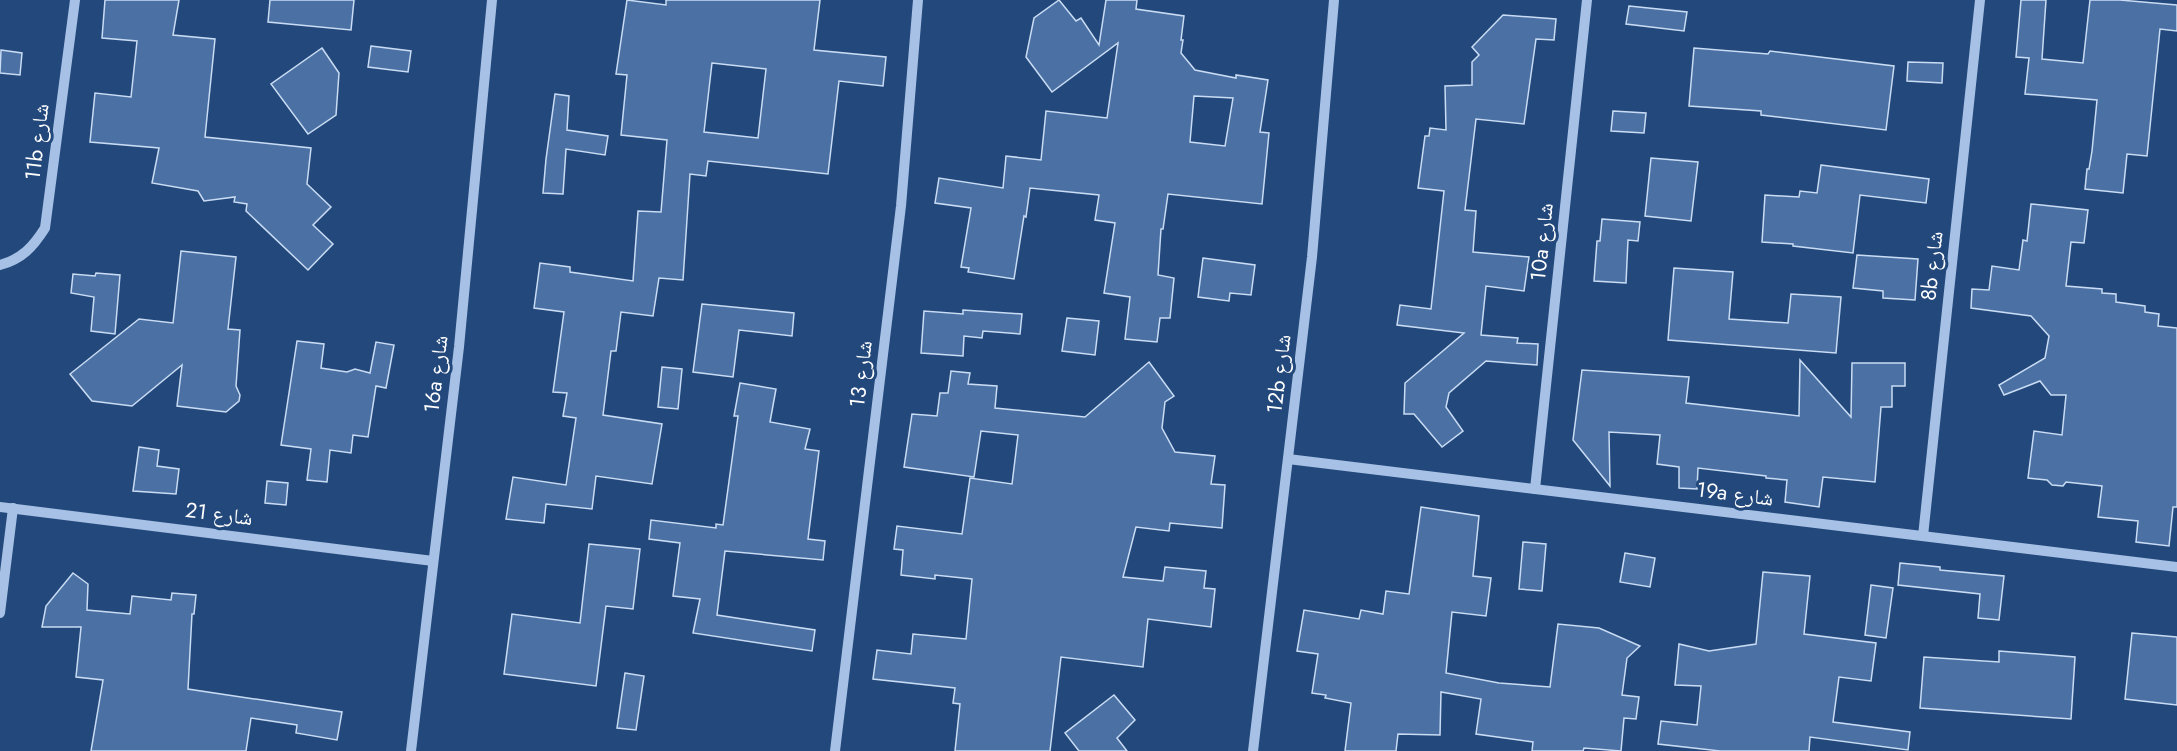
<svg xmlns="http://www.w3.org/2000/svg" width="2177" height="751" font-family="Jost,'Noto Naskh Arabic',sans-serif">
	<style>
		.building { fill: #4b71a4; stroke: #c9dcf4; stroke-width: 1.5; fill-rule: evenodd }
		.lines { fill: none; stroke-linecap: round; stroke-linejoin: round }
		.minor { stroke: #a6c1e5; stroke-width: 10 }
		.labels { text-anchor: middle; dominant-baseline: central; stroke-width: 6; stroke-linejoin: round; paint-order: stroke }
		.street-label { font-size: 21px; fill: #fff; stroke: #23487b }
	</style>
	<rect width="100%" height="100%" fill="#23487b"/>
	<g class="building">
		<polygon points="105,0 179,0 173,35 215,39 205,137 311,148 307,184 331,207 313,225 333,244 308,270 246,211 247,204 234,202 235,197 204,201 198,191 152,183 159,148 90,142 95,93 131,97 137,41 102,38"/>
		<polygon points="270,0 354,0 351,30 268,22"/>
		<path d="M 627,0 L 666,5 L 666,0 L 820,0 L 814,50 L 886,57 L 883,86 L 839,81 L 828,174 L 708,161 L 706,176 L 690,174 L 683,280 L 659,278 L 653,316 L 621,312 L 616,351 L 611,351 L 603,415 L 662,424 L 652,484 L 596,476 L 592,509 L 546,504 L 544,523 L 506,519 L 513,477 L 566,485 L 576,418 L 563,416 L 567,393 L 553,392 L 564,312 L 534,308 L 540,263 L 570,267 L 570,272 L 633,281 L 638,211 L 661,212 L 667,140 L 621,135 L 627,75 L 616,74 ZM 712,63 L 766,69 L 758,138 L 704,132 Z"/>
		<path d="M 1059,0 L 1076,21 L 1081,18 L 1099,45 L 1106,0 L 1137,0 L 1136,9 L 1184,16 L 1181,40 L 1183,40 L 1181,53 L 1195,70 L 1236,78 L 1236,75 L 1268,80 L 1260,132 L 1269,133 L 1262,204 L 1168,194 L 1163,229 L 1161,229 L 1158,275 L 1174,278 L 1170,318 L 1160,318 L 1157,342 L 1125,339 L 1130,297 L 1104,293 L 1115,223 L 1095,220 L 1099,195 L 1030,188 L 1026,217 L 1024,216 L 1014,279 L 968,272 L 969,268 L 961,267 L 971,208 L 935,203 L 939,178 L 1003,188 L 1006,156 L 1041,160 L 1046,111 L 1107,118 L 1118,43 L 1052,92 L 1026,57 L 1034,18 ZM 1194,96 L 1233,98 L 1225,146 L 1190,142 Z"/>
		<polygon points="2021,0 2046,0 2042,59 2083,63 2090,0 2120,0 2177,5 2177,31 2160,29 2147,156 2127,154 2123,193 2085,189 2087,169 2089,169 2092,151 2097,100 2025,94 2029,58 2016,57"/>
		<polygon points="1629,6 1687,12 1684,31 1626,24"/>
		<polygon points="1503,15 1556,19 1554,40 1536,39 1524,124 1476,119 1465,210 1476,211 1473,252 1529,257 1524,291 1486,286 1481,335 1518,338 1517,343 1538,344 1537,365 1486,361 1449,393 1446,407 1463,431 1442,447 1414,414 1404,414 1405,383 1464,333 1397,325 1400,305 1431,309 1444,191 1418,188 1425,136 1429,136 1430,128 1446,130 1445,86 1472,85 1472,62 1479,55 1472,47"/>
		<polygon points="371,46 411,51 408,72 368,67"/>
		<polygon points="322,48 339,73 336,115 308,134 271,84"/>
		<polygon points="1694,48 1768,54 1770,51 1894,66 1886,130 1761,115 1761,111 1689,106"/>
		<polygon points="1,50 22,53 20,75 0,73"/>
		<polygon points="1908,62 1943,63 1942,83 1907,81"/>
		<polygon points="555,94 569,96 567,130 608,136 605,155 566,149 563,194 543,193 546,159"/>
		<polygon points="1613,111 1646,113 1644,133 1611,131"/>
		<polygon points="1651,158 1698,162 1691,221 1645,216"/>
		<polygon points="1821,165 1929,179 1926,203 1860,195 1853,253 1793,246 1793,244 1762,242 1765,195 1799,197 1800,191 1817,193"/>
		<polygon points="2031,204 2088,210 2084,243 2071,242 2066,286 2102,289 2102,293 2116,294 2116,302 2145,306 2145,312 2159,314 2158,326 2177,328 2177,507 2173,507 2169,546 2136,542 2138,521 2098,517 2102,486 2066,482 2063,486 2052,485 2047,480 2028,478 2034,431 2062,435 2066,395 2051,395 2040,381 2004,395 1999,385 2045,358 2049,336 2031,316 1971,308 1972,289 1989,290 1992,266 2019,270 2023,240 2027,241"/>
		<polygon points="1602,219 1640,222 1638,241 1628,240 1626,283 1594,281 1597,241 1600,241"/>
		<polygon points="181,251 236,257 228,329 240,330 236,386 240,395 239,401 226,412 177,406 182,365 132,406 92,401 70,374 139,319 173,323"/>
		<polygon points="1857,255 1918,259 1915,300 1883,298 1883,291 1853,288"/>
		<polygon points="1203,258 1255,265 1251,295 1230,293 1229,301 1198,297"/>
		<polygon points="1674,268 1733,272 1729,319 1788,323 1791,294 1841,297 1836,353 1668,340"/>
		<polygon points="96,273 120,275 115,334 91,331 94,297 71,293 73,274 95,276"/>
		<polygon points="702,304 794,313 792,336 739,330 733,377 693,372"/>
		<polygon points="963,310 1022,314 1020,334 983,331 982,338 964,336 963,356 921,353 924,311 963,314"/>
		<polygon points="1067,318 1099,321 1095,355 1062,351"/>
		<polygon points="297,341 324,344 321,368 347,372 355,369 370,373 376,342 394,345 386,388 376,386 368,437 353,435 351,453 330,450 327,482 307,480 311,449 281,445"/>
		<polygon points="1800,360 1851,417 1852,363 1905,363 1905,386 1892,386 1892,407 1881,407 1875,482 1823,477 1819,507 1785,502 1787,480 1766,478 1766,476 1698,468 1697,489 1679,488 1679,467 1657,464 1660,435 1609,432 1610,486 1573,440 1582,370 1689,377 1686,403 1799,416"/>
		<polygon points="1149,362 1174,396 1165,402 1162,428 1175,452 1215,456 1211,484 1225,485 1222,528 1170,523 1169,531 1136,527 1123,577 1163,581 1165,567 1206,571 1204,588 1215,589 1211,627 1148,619 1143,667 1061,657 1050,751 955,751 960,704 953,703 955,688 873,679 877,650 911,654 913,634 966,639 972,579 935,575 935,579 901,575 903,550 894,549 897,526 962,534 970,478 1012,484 1018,435 981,431 974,477 904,467 912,414 937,416 940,393 948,393 951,371 970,373 968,384 997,386 995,408 1085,417"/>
		<polygon points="662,367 682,369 678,409 658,407"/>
		<polygon points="740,383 776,389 770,422 810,429 805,449 819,451 808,539 825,541 823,560 725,551 717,615 815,630 812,651 693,633 700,599 673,596 680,543 649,539 651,520 716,528 716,524 723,525 738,416 734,416"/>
		<polygon points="139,447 159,450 157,466 179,469 176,494 133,491"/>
		<polygon points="267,481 288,483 286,505 265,503"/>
		<polygon points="1421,507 1479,516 1473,576 1491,578 1486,616 1452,612 1446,673 1499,683 1550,687 1558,624 1599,628 1640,646 1627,658 1622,695 1639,697 1636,719 1624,718 1621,751 1584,748 1583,751 1532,751 1533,742 1476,734 1481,699 1441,692 1440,735 1398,734 1396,751 1345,751 1351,703 1325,698 1326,695 1312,693 1318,654 1297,651 1304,610 1359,619 1361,610 1383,614 1386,591 1409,594"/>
		<polygon points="1523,542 1546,544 1542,591 1519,589"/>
		<polygon points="589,544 640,549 633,609 606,606 596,686 504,674 512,614 580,623"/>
		<polygon points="1625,553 1655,558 1650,587 1620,582"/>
		<polygon points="1900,563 1940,567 1940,570 2004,576 1999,620 1978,618 1980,594 1898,585"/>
		<polygon points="1763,572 1810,576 1804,634 1876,643 1871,681 1839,677 1833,722 1910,732 1908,750 1810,737 1809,751 1720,751 1658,744 1661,721 1697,725 1701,686 1675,685 1679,644 1709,651 1756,644"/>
		<polygon points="73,573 88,584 87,610 130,614 132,596 171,600 172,593 196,595 194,614 192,614 188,689 342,712 337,740 296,733 297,725 251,718 246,751 91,751 103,680 76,677 81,627 42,627 46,606"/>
		<polygon points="1871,585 1893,588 1886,638 1865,635"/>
		<polygon points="2132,633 2177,637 2177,705 2125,699"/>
		<polygon points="1999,651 2075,657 2071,719 1920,708 1924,657 1999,662"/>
		<polygon points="625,673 644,676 636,730 617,728"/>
		<polygon points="1114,695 1135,720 1117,738 1127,751 1079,751 1065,733"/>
	</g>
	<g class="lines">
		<g class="minor">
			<path d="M 0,265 C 22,259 33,247 45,228 L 75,0"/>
			<polyline points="1288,459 2177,567"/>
			<polyline points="1535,489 1587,0"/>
			<polyline points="0,507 433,561"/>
			<polyline points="1923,536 1980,0"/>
			<polyline points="0,613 13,508"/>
			<polyline points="411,751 459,347 492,0"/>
			<polyline points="835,751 901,206 918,0"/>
			<polyline points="1253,751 1312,257 1334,0"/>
		</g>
	</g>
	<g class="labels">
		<g class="street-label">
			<text transform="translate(37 142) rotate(-83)">11b شارع</text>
			<text transform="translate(1542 242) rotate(-84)">10a شارع</text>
			<text transform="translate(1932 266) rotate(-84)">8b شارع</text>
			<text transform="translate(436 374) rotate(-83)">16a شارع</text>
			<text transform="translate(861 374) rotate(-83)">شارع 13</text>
			<text transform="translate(1279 374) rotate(-83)">12b شارع</text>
			<text transform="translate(1735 494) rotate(7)">19a شارع</text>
			<text transform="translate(219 514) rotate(7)">شارع 21</text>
		</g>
	</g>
</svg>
